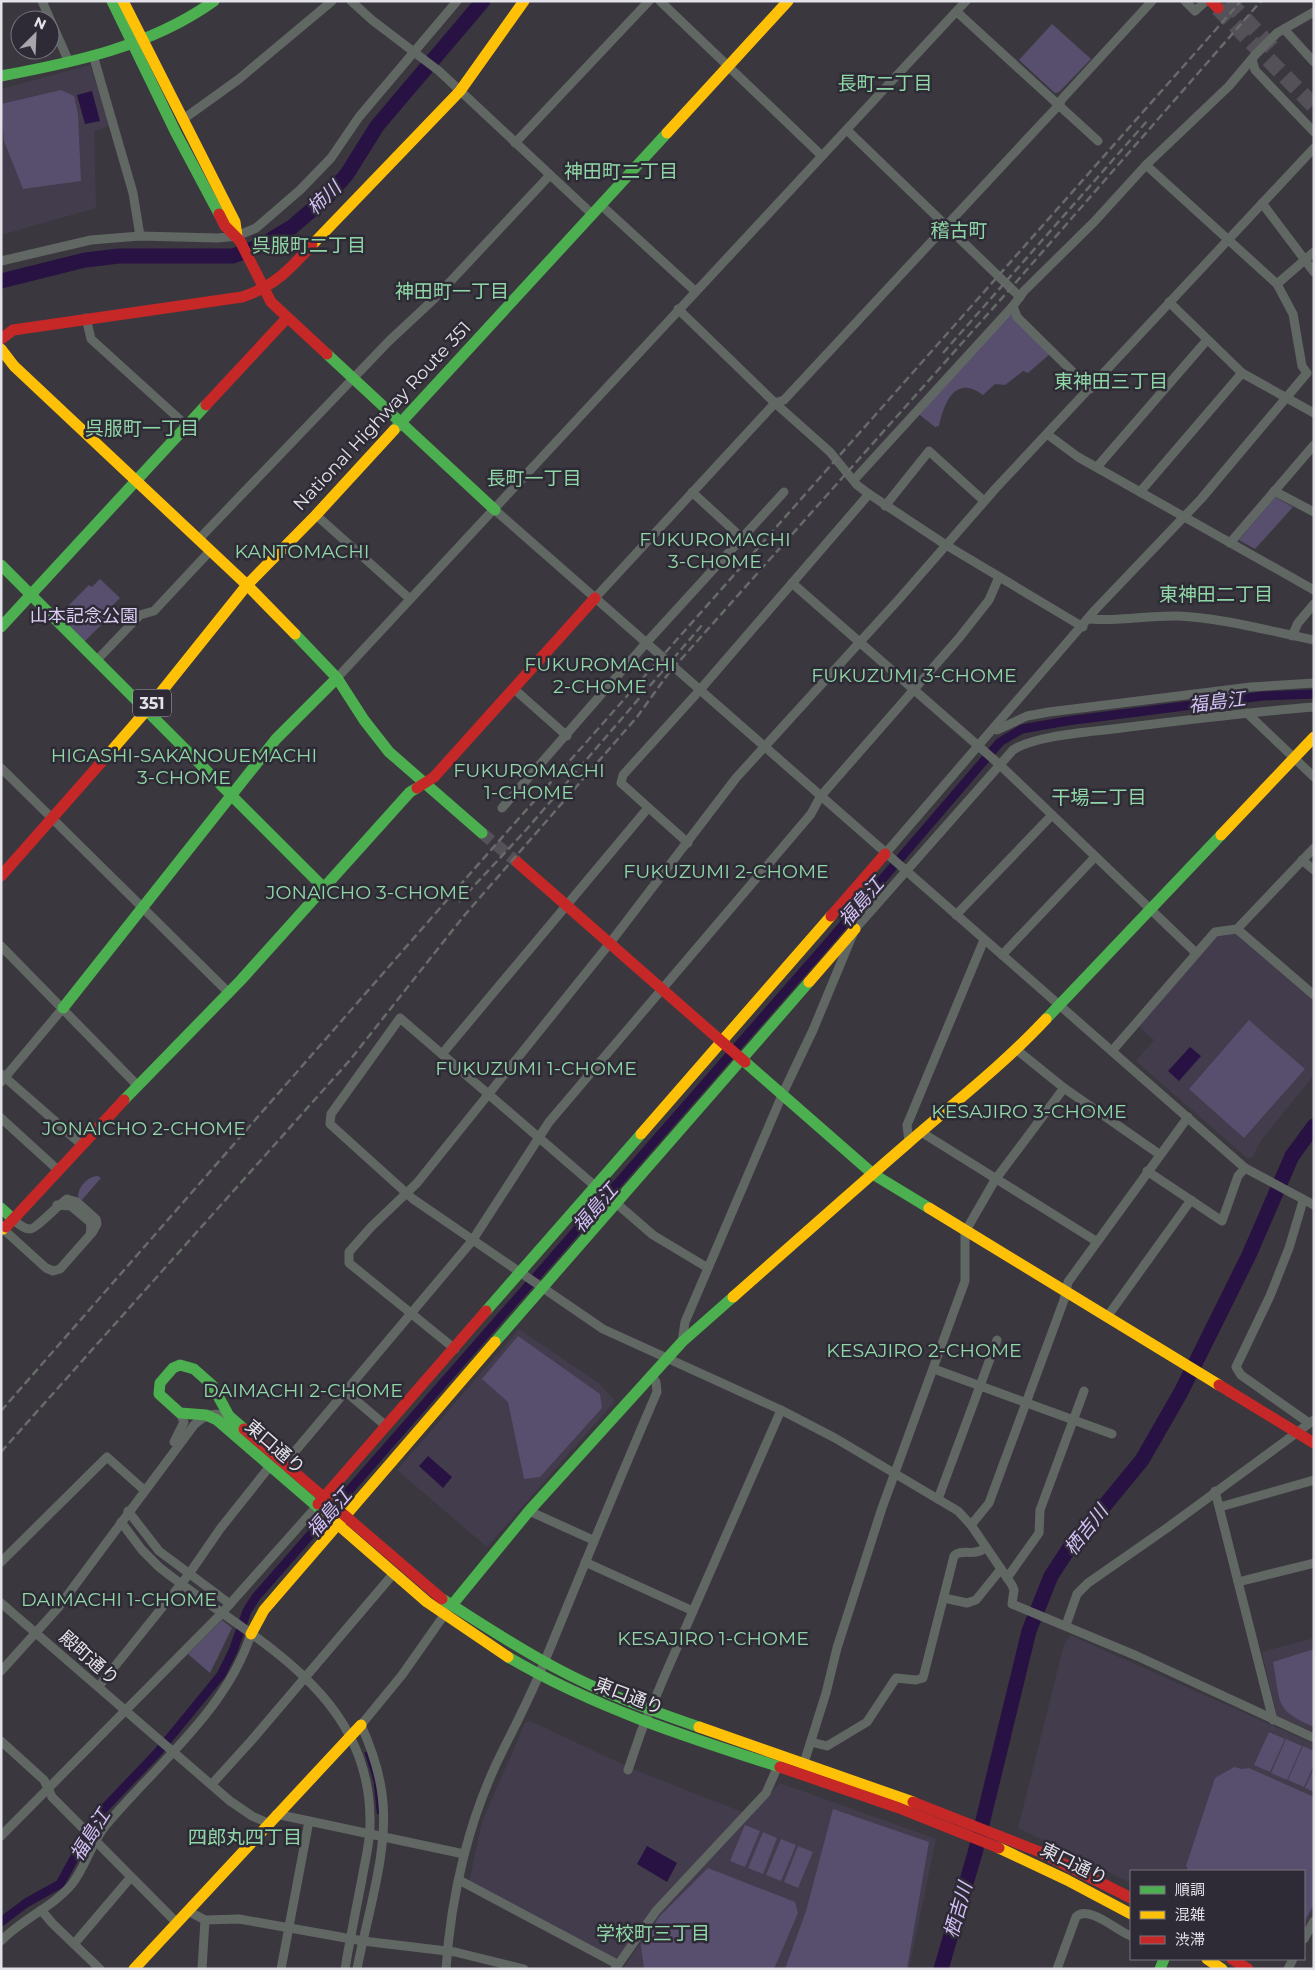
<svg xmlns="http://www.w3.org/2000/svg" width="1315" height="1970" font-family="Montserrat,'Noto Sans JP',sans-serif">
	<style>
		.built { fill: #423c4c }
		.green { fill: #584e6e }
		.water { fill: #281143 }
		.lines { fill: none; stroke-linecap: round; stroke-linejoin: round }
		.stream { stroke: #281143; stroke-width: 2.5 }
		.canal { stroke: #281143; stroke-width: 9 }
		.river { stroke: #281143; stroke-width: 15 }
		.secondary-tunnel { stroke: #545258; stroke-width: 12; stroke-dasharray: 12 6; stroke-linecap: butt }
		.highway-tunnel { stroke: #545258; stroke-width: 16; stroke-dasharray: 16 8; stroke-linecap: butt }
		.street { stroke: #616864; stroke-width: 9 }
		.fast { stroke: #4caf50; stroke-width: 11 }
		.slow { stroke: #ffc107; stroke-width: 11 }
		.jam { stroke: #c62828; stroke-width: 11 }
		.rail { stroke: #676b69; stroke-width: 2.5; stroke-dasharray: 8 4; stroke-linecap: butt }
		.labels { text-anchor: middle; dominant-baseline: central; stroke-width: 5; stroke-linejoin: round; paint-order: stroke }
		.shield { fill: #2f2b36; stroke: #aeabb3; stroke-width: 1 }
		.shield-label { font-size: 16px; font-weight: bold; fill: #e4e2e9 }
		.street-label { font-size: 18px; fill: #e4e2e9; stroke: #2f2b36 }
		.park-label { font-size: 18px; fill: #dacef2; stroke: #2f2b36 }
		.neighbourhood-label { font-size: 19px; fill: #8fd7a6; stroke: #2f2b36 }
		.water-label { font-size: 19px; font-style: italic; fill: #d3c1f7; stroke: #2f2b36 }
	</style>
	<rect width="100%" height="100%" fill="#3a383e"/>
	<g class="built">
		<polygon points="90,65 110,126 94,131 96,208 1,235 1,89"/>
		<polygon points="1223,934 1237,934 1314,1001 1314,1075 1262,1139 1252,1158 1247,1158 1136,1061 1154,1040 1138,1026 1214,937"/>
		<polygon points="519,1329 600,1384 615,1401 487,1547 397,1470"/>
		<polygon points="1070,1635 1314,1744 1314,1910 1304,1928 1304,1871 1131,1871 1131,1883 1018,1828 1063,1648"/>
		<polygon points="1314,1638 1314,1732 1277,1716 1262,1652"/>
		<polygon points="530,1721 635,1770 745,1813 615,1959 469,1882 482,1822 525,1723"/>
		<polygon points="780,1783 936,1839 909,1969 623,1969 658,1915"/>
	</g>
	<g class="green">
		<polygon points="1052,24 1091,59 1059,92 1055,93 1019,60"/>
		<polygon points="61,90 74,96 78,114 81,181 23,189 4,141 1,104"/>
		<path d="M 1011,314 L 1051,353 L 1028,373 L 1023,371 L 1005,385 L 995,384 L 983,395 C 955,374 944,403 939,426 L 935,427 L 916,412 Z"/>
		<polygon points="1275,497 1293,507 1255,549 1239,540"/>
		<polygon points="100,579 120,598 103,615 107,619 83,643 57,617 89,585 92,587"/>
		<polygon points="1249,1020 1305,1069 1244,1138 1189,1089"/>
		<path d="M 98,1176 L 101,1178 L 81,1201 L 78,1197 C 78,1187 88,1176 98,1176 Z"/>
		<polygon points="518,1336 600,1394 602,1408 540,1477 524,1479 508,1402 482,1379"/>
		<polygon points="222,1620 232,1628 210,1673 188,1654"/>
		<path d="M 1314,1649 L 1314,1727 C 1273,1709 1281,1703 1273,1662 Z"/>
		<polygon points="1269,1732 1285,1739 1270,1772 1254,1765"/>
		<polygon points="1286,1739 1302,1746 1287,1780 1271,1773"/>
		<polygon points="1303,1746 1314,1751 1314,1765 1304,1787 1288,1780"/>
		<polygon points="1234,1767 1242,1769 1249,1768 1314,1797 1314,1904 1304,1922 1304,1871 1189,1871 1186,1866 1215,1778"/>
		<polygon points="1314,1768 1314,1792 1305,1788"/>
		<polygon points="833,1809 929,1842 907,1969 785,1969 806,1911"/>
		<polygon points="745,1825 760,1831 745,1867 730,1861"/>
		<polygon points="763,1832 777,1838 763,1874 748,1868"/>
		<polygon points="781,1839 796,1845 781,1881 766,1875"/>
		<polygon points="798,1846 813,1852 798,1888 784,1882"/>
		<polygon points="708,1868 795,1902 798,1913 774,1969 644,1969 641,1945 659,1917"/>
	</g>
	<g class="water">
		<polygon points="92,91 100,121 85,124 77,95"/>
		<polygon points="1190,1047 1201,1056 1179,1081 1168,1071"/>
		<polygon points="428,1456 452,1477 443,1488 419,1466"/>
		<polygon points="647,1846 677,1863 667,1882 637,1864"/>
	</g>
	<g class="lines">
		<polyline class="stream" points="366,1753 375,1782 378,1813"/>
		<polyline class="canal" points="1,1922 26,1903 60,1884 98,1815 158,1752 221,1675 233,1651 247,1611 256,1597 819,953 1000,742 1022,729 1067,721 1263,696 1314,694"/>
		<g class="river">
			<polyline points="1,281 85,260 119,256 233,256 260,246 292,227 328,196 347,174 377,126 483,1"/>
			<polyline points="941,1969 975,1853 1029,1631 1051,1576 1068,1550 1142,1460 1181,1392 1249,1255 1292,1156 1314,1126"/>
		</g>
		<polyline class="secondary-tunnel" points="482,833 517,862"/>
		<g class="highway-tunnel">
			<polyline points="1228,1 1273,49"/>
			<polyline points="1218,8 1314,106"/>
		</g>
		<g class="street">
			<polyline points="42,1 69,62"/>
			<polyline points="351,1 372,20 439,71 592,214"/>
			<polyline points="660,1 822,156"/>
			<polyline points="1185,1 1195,11 1206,1"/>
			<polyline points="957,12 1098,141"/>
			<polyline points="1284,29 1314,62"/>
			<polyline points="93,55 133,193 140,236"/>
			<polyline points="1252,59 1255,70 1314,132"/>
			<polyline points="182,120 239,79 332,1"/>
			<polyline points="847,130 1020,297"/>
			<polyline points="515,143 649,1"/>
			<polyline points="1146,165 1277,284 1314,252"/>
			<polyline points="1262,203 1314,272"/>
			<polyline points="601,205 695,291"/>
			<polyline points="1,261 91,240 140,236 218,238 237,236 256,228 300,190 331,158 359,117 457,1"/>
			<polyline points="1169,302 1242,373 1314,413"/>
			<polyline points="678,309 775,403 830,452 857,485 869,494 946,545 1083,627"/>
			<polyline points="86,318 91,339 187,426"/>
			<polyline points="1090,389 1017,317 1013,306 1024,291 1094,222 1146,165 1229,86 1256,54 1277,33 1314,12"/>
			<polyline points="1047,434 1078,457 1314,590"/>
			<polyline points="1097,467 1207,340"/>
			<polyline points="854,480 1013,306"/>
			<polyline points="1274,491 1314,512"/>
			<polyline points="692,492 742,538"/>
			<polyline points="1140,492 1242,373"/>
			<polyline points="885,506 929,451 984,501"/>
			<polyline points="495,510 1245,1168 1314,1205"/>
			<polyline points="316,515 410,599"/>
			<polyline points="198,540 389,341 433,300 550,175"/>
			<polyline points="1230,543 1314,445"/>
			<polyline points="792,583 1000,765 1195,952"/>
			<polyline points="595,598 775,403 784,400 1042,123 1059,105 1062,99 1152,1"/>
			<path d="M 1090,619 C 1120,622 1148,615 1178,616 C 1223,618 1269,631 1314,640"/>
			<polyline points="1292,636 1298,623 1314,604"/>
			<polyline points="96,661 140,615 154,611 210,551"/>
			<polyline points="337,678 966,1"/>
			<polyline points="513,688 567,736"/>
			<polyline points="1247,713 1314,777"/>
			<polyline points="997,730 1027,716 1049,712 1251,687 1314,683"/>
			<polyline points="1,768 229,993"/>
			<polyline points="502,808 646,643 784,492"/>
			<polyline points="688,843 621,783 623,775 699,691 869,494"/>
			<polyline points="885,854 1095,610 1201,499 1307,373 1302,366 1293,314 1277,284"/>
			<polyline points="1302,860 1314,870"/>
			<polyline points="956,915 1052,815"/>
			<polyline points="1237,929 1314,995"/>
			<polyline points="1,946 138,1086"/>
			<polyline points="1002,955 1095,857"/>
			<polyline points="1017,1050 1064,1088 1159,1154"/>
			<polyline points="1112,1051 1215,932 1237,929 1314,848"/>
			<polyline points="442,1054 648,808"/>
			<polyline points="1,1074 81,1144"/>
			<polyline points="1,1082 63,1008"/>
			<polyline points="1,1118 58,1170"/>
			<polyline points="921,1132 1096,1241"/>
			<polyline points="909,1142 907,1125 984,940"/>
			<polyline points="1147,1171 1222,1221 1238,1176 1245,1168"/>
			<polyline points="595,1186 400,1018 331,1114 330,1124 413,1199 603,1329 781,1410 835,1438 958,1511 971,1525 1012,1585 1014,1590 1012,1604 1137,1656 1314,1738"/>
			<polyline points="1303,1201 1289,1248 1270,1296 1236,1367 1241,1375 1309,1423"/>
			<polyline points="616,1203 653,1235 708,1268"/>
			<path d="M 13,1219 C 17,1223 23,1229 30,1229 C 36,1229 58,1205 67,1199 L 77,1202 L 96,1219 L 97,1224 L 92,1233"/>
			<polyline points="3,1229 46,1268 53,1271 60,1269 90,1235 91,1227 90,1222 71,1206 57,1205"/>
			<polyline points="1107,1317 1191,1200"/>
			<path d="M 682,1342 L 685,1322 L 783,1093 L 813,1030 L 855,929 L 1013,750 C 1035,735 1093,732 1121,728 C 1185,720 1249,712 1314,707"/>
			<polyline points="455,1349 349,1263 349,1252 371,1227 417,1183 610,943 736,778 900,598 996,488 1314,148"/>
			<polyline points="934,1369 1112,1434"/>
			<polyline points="345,1391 386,1426"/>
			<polyline points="174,1442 184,1422 180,1413"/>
			<polyline points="281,1468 472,1241 549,1122 811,814 820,797 959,638 989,600 999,577"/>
			<polyline points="1215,1491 1273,1720"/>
			<polyline points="938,1499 997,1340"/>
			<polyline points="1220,1507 1314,1480"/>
			<polyline points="128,1511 159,1551 230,1604"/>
			<polyline points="529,1511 593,1540"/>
			<path d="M 121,1522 L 142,1550 L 159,1567 C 246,1637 370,1688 370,1820 C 371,1840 365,1860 362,1879 C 356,1909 350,1939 345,1969"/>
			<polyline points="971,1525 989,1503 1064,1300 1068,1282 1188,1117"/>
			<polyline points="1,1562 107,1457 144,1490"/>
			<polyline points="585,1562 693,1611"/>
			<polyline points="1007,1578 1039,1533 1040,1510 1084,1391"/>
			<polyline points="1238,1582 1314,1563"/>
			<polyline points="944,1598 967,1603 976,1600 1001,1569"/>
			<polyline points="1,1603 230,1801 252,1816 268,1823"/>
			<polyline points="1066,1625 1077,1594 1088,1583 1167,1528 1314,1420"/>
			<path d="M 1,1671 L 58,1608 L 194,1425 C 206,1414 213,1412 229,1416"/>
			<polyline points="99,1686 189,1574 220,1529 270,1466"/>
			<polyline points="1,1741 44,1780 52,1797 177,1923"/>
			<path d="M 811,1742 L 827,1746 L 867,1722 L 896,1678 L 916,1680 L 923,1678 L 954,1556 C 961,1548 974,1557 985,1548"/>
			<polyline points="803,1766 826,1693 837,1648 882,1508 965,1281 965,1232 995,1180 1064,1088"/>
			<polyline points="628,1770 641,1732 665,1675 781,1410"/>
			<polyline points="212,1784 251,1741 394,1573"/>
			<polyline points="276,1814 464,1854"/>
			<polyline points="1,1836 221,1614 317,1506"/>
			<polyline points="459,1880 617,1964"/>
			<polyline points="41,1910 53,1924 100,1969"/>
			<polyline points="188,1911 205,1920 239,1919 363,1941 455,1952 524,1969"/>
			<polyline points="1304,1939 1314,1921"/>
			<path d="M 1,1941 C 22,1919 53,1907 72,1884 C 86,1866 91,1843 106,1825 C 156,1765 226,1711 251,1634"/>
			<polyline points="74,1944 131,1877"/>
			<polyline points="202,1969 205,1920"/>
			<polyline points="281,1969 309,1821"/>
			<path d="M 357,1969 C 367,1916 390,1847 382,1794 C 379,1771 371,1747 361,1725 L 402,1675 L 447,1611"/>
			<path d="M 446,1969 C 451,1895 469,1817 503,1750 C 515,1726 528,1701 539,1675 C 578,1581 616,1486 657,1392 L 656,1382 L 651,1375"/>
			<polyline points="615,1969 656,1911 766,1793 778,1766"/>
			<path d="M 1057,1969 L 1076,1917 C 1088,1904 1117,1931 1131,1936"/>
			<polyline points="1288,1969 1293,1959"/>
		</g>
		<g class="fast">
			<polyline points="112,1 176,133 219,214"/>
			<path d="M 1,76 C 76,62 151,46 214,1"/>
			<polyline points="327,354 495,510"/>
			<polyline points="394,430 667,133"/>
			<polyline points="1,565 323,887"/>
			<polyline points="1,627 206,405"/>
			<polyline points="295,634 337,678 364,720 389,752 482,833"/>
			<polyline points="63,1008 276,739 337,678"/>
			<polyline points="1046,1019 1221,835"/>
			<polyline points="745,1062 873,1174 929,1208"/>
			<polyline points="124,1100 241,980 410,792 417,788"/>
			<polyline points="1,1208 13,1219"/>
			<polyline points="486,1311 641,1134"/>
			<polyline points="495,1342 809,982"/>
			<polyline points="244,1429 229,1416 212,1385 194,1369 180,1365 173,1368 160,1383 159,1394 180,1413 206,1415 217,1420 327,1515"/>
			<path d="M 442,1599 C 479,1622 516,1647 554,1667 C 600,1692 650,1710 699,1727"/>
			<polyline points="452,1605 529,1511 682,1342 733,1297"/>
			<path d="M 508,1657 C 593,1707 686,1737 780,1767"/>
			<polyline points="1160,1969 1164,1959"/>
		</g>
		<g class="slow">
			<polyline points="123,1 235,222 237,236"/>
			<polyline points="667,133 788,1"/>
			<polyline points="312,245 460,91 524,1"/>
			<polyline points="1,349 14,366 247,585 295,634"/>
			<polyline points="106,757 146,711 247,585 316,515 394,430"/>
			<polyline points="1221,835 1314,737"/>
			<polyline points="809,982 855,929"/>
			<polyline points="641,1134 831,916"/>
			<polyline points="929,1208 1219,1385"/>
			<polyline points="1,1227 3,1229"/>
			<path d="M 733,1297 C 791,1246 849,1194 908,1143 C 955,1102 1003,1065 1046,1019"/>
			<polyline points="327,1515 427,1602 508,1657"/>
			<polyline points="251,1634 264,1610 495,1342"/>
			<polyline points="699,1727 913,1802"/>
			<polyline points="999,1848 1067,1880 1131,1914"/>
			<polyline points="1207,1959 1222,1969"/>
			<polyline points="134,1969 361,1725"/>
		</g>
		<g class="jam">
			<polyline points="1211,1 1218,8"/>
			<polyline points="219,214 225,226 240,241 271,302 327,354"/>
			<path d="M 1,339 L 13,330 L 242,297 C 275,286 289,270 312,245"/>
			<polyline points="206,405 287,318"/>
			<polyline points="417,788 434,777 595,598"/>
			<polyline points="517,862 745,1062"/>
			<polyline points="1,876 106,757"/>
			<polyline points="831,916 885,854"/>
			<polyline points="6,1227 124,1100"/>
			<polyline points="1219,1385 1314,1443"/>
			<polyline points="244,1429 442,1599"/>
			<polyline points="318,1504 486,1311"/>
			<polyline points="780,1767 899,1808 999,1848"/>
			<polyline points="913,1802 1040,1852 1131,1898"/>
			<polyline points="1232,1959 1248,1969"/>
		</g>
		<g class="rail">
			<polyline points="943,353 1148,120"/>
			<polyline points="459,902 526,830 703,624"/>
			<polyline points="1,1411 468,876 1241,1"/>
			<polyline points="1,1452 350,1060 463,917 637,717 668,674 1010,289 1261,1"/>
		</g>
	</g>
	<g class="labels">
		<rect class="shield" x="133" y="689.5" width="38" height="27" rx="4"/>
		<g class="shield-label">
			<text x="152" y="703">351</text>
		</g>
		<g class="street-label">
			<text transform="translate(382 416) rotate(-47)">National Highway Route 351</text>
			<text transform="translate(275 1447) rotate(41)">東口通り</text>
			<text transform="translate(89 1658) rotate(41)">殿町通り</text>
			<text transform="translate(629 1696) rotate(21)">東口通り</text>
			<text transform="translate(1074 1864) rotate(26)">東口通り</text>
		</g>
		<g class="park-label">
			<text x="84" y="616">山本記念公園</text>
		</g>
		<g class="neighbourhood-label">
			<text x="885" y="83">長町二丁目</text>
			<text x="621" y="171">神田町二丁目</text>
			<text x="959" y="230">稽古町</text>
			<text x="309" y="245">呉服町二丁目</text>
			<text x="452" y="291">神田町一丁目</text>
			<text x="1111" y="381">東神田三丁目</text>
			<text x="142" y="428">呉服町一丁目</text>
			<text x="534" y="478">長町一丁目</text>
			<text x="715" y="539">FUKUROMACHI<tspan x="715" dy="22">3-CHOME</tspan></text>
			<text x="302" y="551">KANTOMACHI</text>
			<text x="1216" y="594">東神田二丁目</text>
			<text x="600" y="664">FUKUROMACHI<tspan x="600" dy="22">2-CHOME</tspan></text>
			<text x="914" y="675">FUKUZUMI 3-CHOME</text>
			<text x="184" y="755">HIGASHI-SAKANOUEMACHI<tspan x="184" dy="22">3-CHOME</tspan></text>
			<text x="529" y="770">FUKUROMACHI<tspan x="529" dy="22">1-CHOME</tspan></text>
			<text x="1099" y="797">干場二丁目</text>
			<text x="726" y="871">FUKUZUMI 2-CHOME</text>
			<text x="368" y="892">JONAICHO 3-CHOME</text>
			<text x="536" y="1068">FUKUZUMI 1-CHOME</text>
			<text x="1029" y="1111">KESAJIRO 3-CHOME</text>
			<text x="144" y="1128">JONAICHO 2-CHOME</text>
			<text x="924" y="1350">KESAJIRO 2-CHOME</text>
			<text x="303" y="1390">DAIMACHI 2-CHOME</text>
			<text x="119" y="1599">DAIMACHI 1-CHOME</text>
			<text x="713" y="1638">KESAJIRO 1-CHOME</text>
			<text x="245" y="1837">四郎丸四丁目</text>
			<text x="653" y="1933">学校町三丁目</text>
		</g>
		<g class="water-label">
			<text transform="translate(324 198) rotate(-44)">柿川</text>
			<text transform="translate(1217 702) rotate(-7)">福島江</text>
			<text transform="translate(861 902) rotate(-49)">福島江</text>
			<text transform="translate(595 1208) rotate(-49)">福島江</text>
			<text transform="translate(329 1513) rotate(-49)">福島江</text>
			<text transform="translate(1086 1530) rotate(-52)">栖吉川</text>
			<text transform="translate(90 1835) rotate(-58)">福島江</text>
			<text transform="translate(958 1910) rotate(-74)">栖吉川</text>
		</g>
	</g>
	<rect width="1315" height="1970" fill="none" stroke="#e4e2e9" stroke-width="5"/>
	<rect x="1130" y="1870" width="175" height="90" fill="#2f2b36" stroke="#77747e"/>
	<rect x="1140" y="1886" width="25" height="8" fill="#4caf50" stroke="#77747e"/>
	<text x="1175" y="1895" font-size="15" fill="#e4e2e9">順調</text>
	<rect x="1140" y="1911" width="25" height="8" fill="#ffc107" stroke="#77747e"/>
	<text x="1175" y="1920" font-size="15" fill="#e4e2e9">混雑</text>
	<rect x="1140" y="1936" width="25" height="8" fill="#c62828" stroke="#77747e"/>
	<text x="1175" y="1945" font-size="15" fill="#e4e2e9">渋滞</text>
	<g transform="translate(35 35) rotate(24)"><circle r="24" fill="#2f2b36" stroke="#77747e"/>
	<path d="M0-4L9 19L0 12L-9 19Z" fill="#a8a6ad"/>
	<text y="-8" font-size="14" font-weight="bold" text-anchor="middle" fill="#e4e2e9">N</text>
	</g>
</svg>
